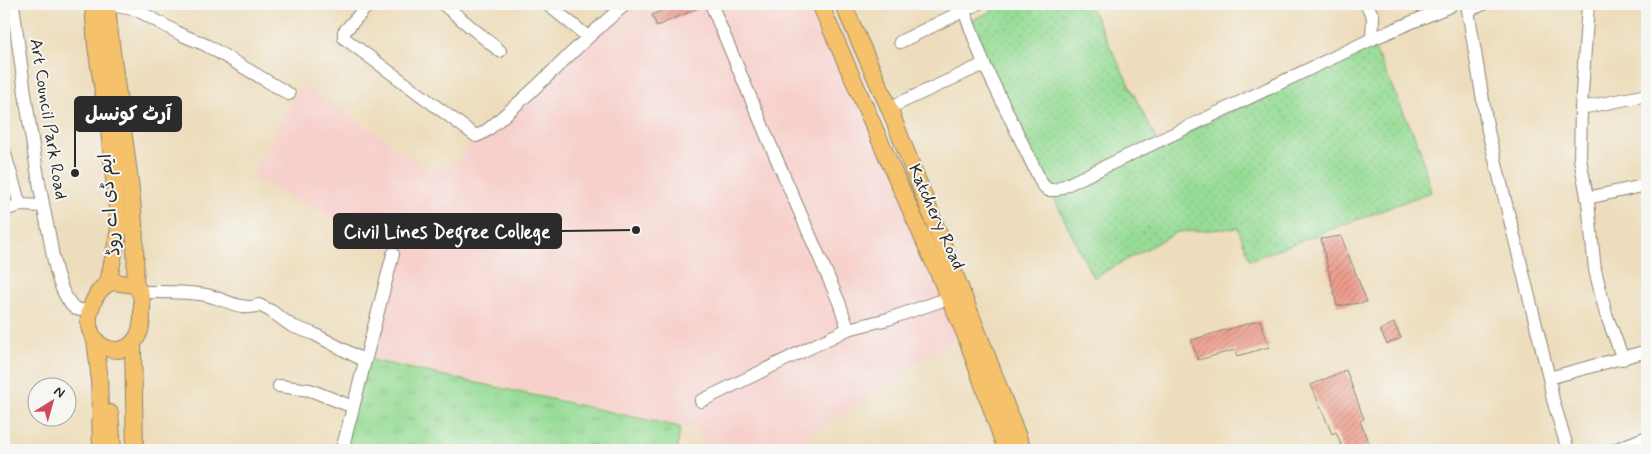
<svg xmlns="http://www.w3.org/2000/svg" width="1651" height="454" font-family="Mynerve,'Playpen Sans Arabic',sans-serif">
	<style>
		.built { fill: #f7d0cc }
		.grass { fill: url(#grass-dots); stroke: #608460 }
		.park { fill: url(#park-tufts); stroke: #608460 }
		.building { fill: url(#building-hatch) }
		.lines { fill: none; stroke-linecap: round; stroke-linejoin: round }
		.minor-casing { stroke: #8c8474; stroke-width: 14 }
		.major-casing { stroke: #8c8474; stroke-width: 18 }
		.minor { stroke: #fff; stroke-width: 12 }
		.major { stroke: #f5c16b; stroke-width: 16 }
		.labels { text-anchor: middle; dominant-baseline: central; stroke-width: 4; stroke-linejoin: round; paint-order: stroke }
		.street-label { font-size: 18px; fill: #2b2b2b; stroke: #f6f6f2 }
		.leader { fill: none; stroke: #2b2b2b; stroke-width: 2 }
		.callout-dot { fill: #2b2b2b; stroke: #f6f6f2; stroke-width: 2 }
		.callout { fill: #2b2b2b; stroke: #2b2b2b; stroke-width: 2 }
		.callout-label { font-size: 19px; text-anchor: middle; font-weight: bold; fill: #fff }
	</style>
	<defs>
		<pattern id="grass-dots" width="8" height="8" patternUnits="userSpaceOnUse" patternTransform="scale(1.25)"><rect width="8" height="8" fill="#96dc95"/><path d="M2 2h.1M6 6h.1" fill="none" stroke="#81bd81" stroke-width="1.8" stroke-linecap="round"/></pattern>
		<pattern id="park-tufts" width="24" height="20" patternUnits="userSpaceOnUse" patternTransform="scale(1.25)"><rect width="24" height="20" fill="#96dc95"/><path d="M3 7l-1-3M5 7V3M7 7l1-3M15 17l-1-3M17 17v-4M19 17l1-3" fill="none" stroke="#81bd81"/></pattern>
		<pattern id="building-hatch" width="6" height="6" patternUnits="userSpaceOnUse" patternTransform="scale(1.25)"><rect width="6" height="6" fill="#ee9d8c"/><path d="M-1 1l2-2M0 6l6-6M5 7l2-2" fill="none" stroke="#c18073"/></pattern>
	</defs>
	<rect width="100%" height="100%" fill="#f6f6f2"/>
	<filter id="ink" filterUnits="userSpaceOnUse"><feTurbulence type="fractalNoise" baseFrequency=".02" numOctaves="2"/><feDisplacementMap in="SourceGraphic" scale="10" xChannelSelector="R" yChannelSelector="G"/><feConvolveMatrix kernelMatrix="1 2 1 2 8 2 1 2 1" color-interpolation-filters="sRGB"/></filter>
	<filter id="wash" filterUnits="userSpaceOnUse"><feTurbulence type="fractalNoise" baseFrequency=".0096" numOctaves="4" result="noise"/><feDisplacementMap in="SourceGraphic" scale="20" xChannelSelector="R" yChannelSelector="G"/><feGaussianBlur stdDeviation="1.12" result="paint"/><feColorMatrix in="noise" values="0 0 0 0 0 0 0 0 0 0 0 0 0 0 0 0 0 1.4 0 .05"/><feComposite in="paint" operator="in"/></filter>
	<g filter="url(#wash)">
		<rect width="100%" height="100%" fill="#edddbc"/>
		<polygon class="built" points="626,4 821,4 965,334 921,360 790,450 709,450 694,428 366,356 393,254 313,207 251,177 302,83 432,172 458,160 476,136"/>
		<polygon class="grass" points="1007,4 1089,4 1159,145 1373,45 1419,146 1431,192 1250,260 1238,228 1177,232 1093,278 968,22"/>
		<polygon class="park" points="362,358 680,427 677,450 340,450"/>
		<g id="blocks">
			<g class="building">
				<polygon points="678,4 703,4 703,6 657,26 652,15"/>
				<polygon points="1341,236 1367,302 1337,306 1321,239"/>
				<polygon points="1260,320 1269,347 1237,356 1235,350 1198,360 1191,340"/>
				<polygon points="1394,323 1401,338 1387,344 1380,330"/>
				<polygon points="1346,370 1364,419 1360,421 1371,450 1343,450 1336,432 1332,434 1311,385"/>
			</g>
		</g>
	</g>
	<g filter="url(#ink)">
		<use href="#blocks" fill-opacity="0" stroke="#8c8474" stroke-width="1"/>
		<g class="lines">
			<defs>
				<g id="minor">
					<path d="M 13,4 C 23,80 33,158 49,234 C 53,256 56,284 70,303 C 75,311 81,310 90,310"/>
					<polyline points="107,4 137,10 182,35 206,45 289,94"/>
					<path d="M 369,4 L 344,32 L 344,38 L 476,136 C 487,133 498,120 507,113 C 548,78 584,38 626,4"/>
					<polyline points="443,4 500,51"/>
					<polyline points="547,4 588,37"/>
					<polyline points="711,4 771,146 839,302 848,329"/>
					<polyline points="1366,4 1373,16 1372,39"/>
					<polyline points="1467,4 1488,131 1549,378 1553,400 1568,450"/>
					<polyline points="1588,4 1581,108 1580,159 1588,202 1595,270 1606,314 1623,359"/>
					<polyline points="1469,10 1484,4"/>
					<polyline points="964,11 984,64 1042,184 1048,190 1056,190 1372,39 1450,6"/>
					<polyline points="900,42 977,4"/>
					<polyline points="889,108 984,64"/>
					<polyline points="1581,108 1647,95"/>
					<polyline points="4,151 20,205"/>
					<polyline points="1587,198 1647,185"/>
					<polyline points="4,210 20,205 43,206"/>
					<path d="M 140,292 C 162,292 185,291 206,295 C 222,298 244,312 259,305 L 271,311 L 292,326 L 314,334 L 365,361"/>
					<polyline points="1549,378 1647,351"/>
					<polyline points="279,386 310,390 353,407"/>
					<polyline points="701,401 848,329 888,319 958,295"/>
					<polyline points="342,450 393,254"/>
					<polyline points="1614,450 1647,437"/>
				</g>
				<g id="major">
					<polyline points="93,4 96,46 109,130 119,229 108,283"/>
					<path d="M 107,4 C 114,98 139,190 135,285"/>
					<polyline points="820,4 965,334 1006,450"/>
					<polyline points="843,4 889,108 984,348 1023,450"/>
					<path d="M 114,282 L 135,285 C 143,293 142,303 142,313 C 143,373 73,352 92,305 C 96,294 102,284 114,282 Z"/>
					<polyline points="95,339 99,373 101,450"/>
					<polyline points="133,343 135,450"/>
					<polyline points="110,413 113,450"/>
				</g>
			</defs>
			<use href="#minor" class="minor-casing"/>
			<use href="#major" class="major-casing"/>
			<use href="#minor" class="minor"/>
			<use href="#major" class="major"/>
		</g>
	</g>
	<g class="labels">
		<g class="street-label">
			<text transform="translate(48 119) rotate(81)">Art Council Park Road</text>
			<text transform="translate(110 205) rotate(-95)">ایم ڈی اے روڈ</text>
			<text transform="translate(936 217) rotate(66)">Katchery Road</text>
		</g>
	</g>
	<path class="leader" d="M75 173L75 114M636 230L561 231"/>
	<g class="callout-dot">
		<circle cx="75" cy="173" r="5"/>
		<circle cx="636" cy="230" r="5"/>
	</g>
	<g class="callout">
		<rect x="75" y="97" width="106" height="34" rx="5"/>
		<rect x="334" y="214" width="227" height="34" rx="5"/>
	</g>
	<g class="callout-label">
		<text x="128" y="120">آرٹ کونسل</text>
		<text x="447" y="238">Civil Lines Degree College</text>
	</g>
	<rect width="1651" height="454" fill="none" stroke="#f6f6f2" stroke-width="20"/>
	<g transform="translate(52 402) rotate(37)"><circle r="24" fill="#f6f6f2" stroke="#a5a5a2"/>
	<path d="M0-4L9 19L0 12L-9 19Z" fill="#d1495b"/>
	<text y="-8" font-size="14" font-weight="bold" text-anchor="middle" fill="#2b2b2b">N</text>
	</g>
</svg>
